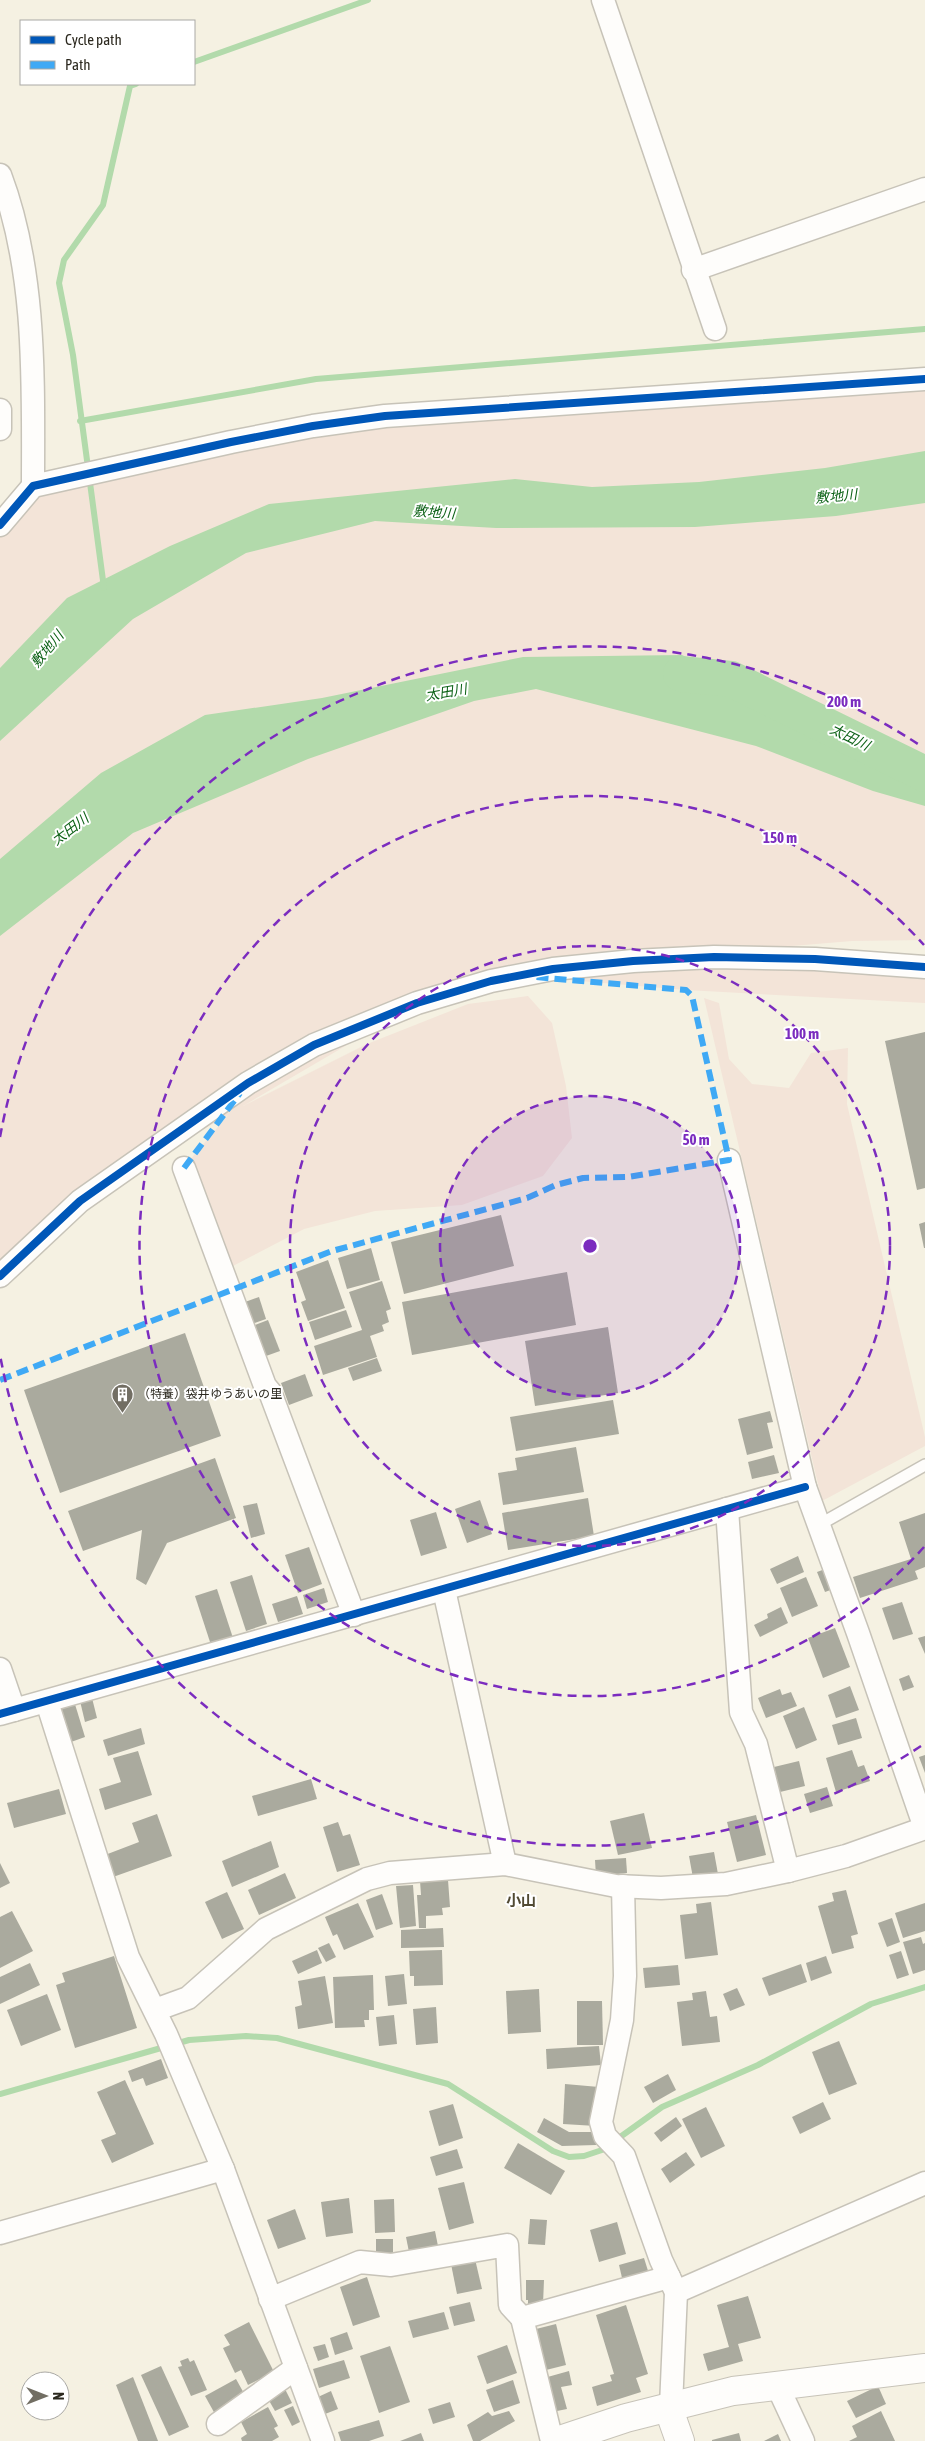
<svg xmlns="http://www.w3.org/2000/svg" width="925" height="2441" font-family="'Asap Condensed','Noto Sans JP',sans-serif">
	<style>
		.green { fill: #f3e4d8 }
		.water { fill: #b2daab }
		.lines { fill: none; stroke-linecap: round; stroke-linejoin: round }
		.stream { stroke: #b2daab; stroke-width: 6 }
		.river { stroke: #b2daab; stroke-width: 36 }
		.building { fill: #aaaa9e }
		.service-casing { stroke: #c7c3b8; stroke-width: 14 }
		.minor-casing { stroke: #c7c3b8; stroke-width: 25 }
		.tertiary-casing { stroke: #c7c3b8; stroke-width: 30 }
		.service { stroke: #fefdfb; stroke-width: 11 }
		.minor { stroke: #fefdfb; stroke-width: 22 }
		.tertiary { stroke: #fefdfb; stroke-width: 28 }
		.quiet { stroke: #3fa9f5; stroke-width: 6; stroke-dasharray: 12 6; stroke-linecap: butt }
		.cycleway-casing { stroke: #fff; stroke-width: 11 }
		.cycleway { stroke: #0057b8; stroke-width: 8 }
		.ring { fill: none; stroke: #7b2cbf; stroke-width: 2.5; stroke-dasharray: 9 6 }
		.labels { text-anchor: middle; dominant-baseline: central; stroke-width: 4; stroke-linejoin: round; paint-order: stroke }
		.poi-label { font-size: 12px; fill: #2b281e; stroke: #fff; text-anchor: start }
		.water-label { font-size: 14px; font-style: italic; fill: #0d6217; stroke: #fff }
		.quarter-label { font-size: 15px; font-weight: bold; fill: #514a33; stroke: #fff }
		.centre { fill: #7b2cbf; stroke: #fff; stroke-width: 2.5 }
		.ring-label { font-size: 15px; text-anchor: middle; font-weight: bold; fill: #7b2cbf; stroke: #fff; stroke-width: 4; stroke-linejoin: round; paint-order: stroke }
	</style>
	<rect width="100%" height="100%" fill="#f5f1e2"/>
	<g class="green">
		<polygon points="925,378 925,940 852,941 470,973 243,1106 367,1044 468,1004 528,996 552,1023 566,1086 572,1138 543,1176 462,1205 375,1211 304,1229 231,1267 189,1161 228,1115 80,1201 0,1281 0,520 33,486 371,418"/>
		<polygon points="688,958 925,972 925,1003 686,990 556,979"/>
		<polygon points="704,998 719,1003 729,1059 752,1084 789,1088 811,1053 848,1048 847,1104 925,1437 925,1446 822,1501"/>
	</g>
	<g class="water">
		<polygon points="925,451 925,503 836,516 695,527 496,528 375,521 246,553 133,619 0,741 0,668 67,598 170,546 269,504 515,479 592,487 699,482 825,468"/>
		<polygon points="682,655 797,710 925,764 925,806 873,791 756,746 536,689 474,701 308,759 133,833 0,936 0,859 101,773 205,715 322,698 523,657"/>
	</g>
	<g class="lines">
		<g class="stream">
			<polyline points="194,62 368,0"/>
			<polyline points="80,421 316,379 925,329"/>
			<polyline points="104,588 73,355 59,283 64,260 103,205 130,86 136,84"/>
			<polyline points="0,2094 189,2040 246,2036 277,2038 448,2084 553,2151 569,2157 584,2156 602,2150 662,2107 758,2065 871,2004 925,1987"/>
		</g>
		<polyline class="river" points="681,674 731,679 925,774"/>
	</g>
	<g class="building">
		<polygon points="925,1032 925,1188 917,1190 885,1041"/>
		<polygon points="501,1215 514,1266 404,1294 391,1242"/>
		<polygon points="925,1222 925,1248 924,1248 919,1224"/>
		<polygon points="371,1248 380,1280 347,1289 338,1258"/>
		<polygon points="328,1260 345,1308 308,1321 301,1302 306,1300 296,1272"/>
		<polygon points="567,1272 576,1325 412,1355 402,1302"/>
		<polygon points="382,1281 391,1309 386,1311 389,1322 382,1325 384,1331 370,1336 377,1357 323,1375 314,1346 362,1330 349,1292"/>
		<polygon points="259,1297 266,1319 252,1324 245,1302"/>
		<polygon points="346,1310 352,1327 315,1340 309,1322"/>
		<polygon points="268,1320 280,1351 266,1356 255,1325"/>
		<polygon points="608,1327 618,1393 535,1406 525,1341"/>
		<polygon points="185,1333 221,1436 60,1493 24,1390"/>
		<polygon points="377,1358 382,1371 353,1381 348,1368"/>
		<polygon points="305,1374 313,1396 289,1405 281,1383"/>
		<polygon points="613,1400 619,1434 516,1451 510,1417"/>
		<polygon points="770,1411 773,1422 767,1423 773,1448 747,1455 738,1419"/>
		<polygon points="576,1447 584,1492 503,1505 498,1473 517,1470 515,1458"/>
		<polygon points="774,1455 779,1473 752,1479 748,1462"/>
		<polygon points="215,1458 236,1518 167,1543 146,1585 136,1579 142,1530 83,1551 68,1511"/>
		<polygon points="588,1498 594,1536 508,1550 502,1513"/>
		<polygon points="480,1500 492,1534 467,1543 455,1509"/>
		<polygon points="257,1503 265,1534 251,1538 243,1506"/>
		<polygon points="436,1512 447,1548 421,1556 410,1520"/>
		<polygon points="925,1513 925,1567 915,1571 918,1579 860,1598 853,1577 911,1559 899,1522"/>
		<polygon points="309,1547 322,1584 298,1593 285,1555"/>
		<polygon points="798,1556 804,1572 777,1584 770,1569"/>
		<polygon points="828,1568 836,1588 825,1592 817,1572"/>
		<polygon points="252,1575 267,1624 246,1631 230,1582"/>
		<polygon points="806,1577 818,1606 792,1617 780,1588"/>
		<polygon points="324,1588 328,1602 307,1609 303,1595"/>
		<polygon points="217,1589 233,1638 211,1645 195,1596"/>
		<polygon points="297,1596 303,1614 278,1622 272,1604"/>
		<polygon points="902,1602 913,1634 893,1640 882,1608"/>
		<polygon points="781,1607 788,1623 760,1637 754,1625 768,1618 767,1614"/>
		<polygon points="835,1628 850,1667 823,1678 808,1638"/>
		<polygon points="925,1636 925,1654 918,1638"/>
		<polygon points="909,1675 914,1687 903,1691 899,1679"/>
		<polygon points="850,1686 859,1710 836,1718 828,1695"/>
		<polygon points="780,1689 782,1695 791,1692 797,1706 766,1718 758,1698"/>
		<polygon points="92,1698 97,1718 85,1722 80,1701"/>
		<polygon points="74,1701 85,1737 71,1742 60,1705"/>
		<polygon points="804,1707 817,1740 796,1749 783,1716"/>
		<polygon points="856,1718 862,1738 838,1745 832,1725"/>
		<polygon points="141,1728 145,1744 108,1756 103,1740"/>
		<polygon points="852,1750 858,1767 864,1765 870,1781 836,1792 826,1758"/>
		<polygon points="138,1751 152,1795 105,1810 99,1789 121,1782 113,1758"/>
		<polygon points="925,1755 925,1773 919,1757"/>
		<polygon points="799,1761 805,1786 780,1792 774,1767"/>
		<polygon points="311,1779 317,1799 258,1816 252,1796"/>
		<polygon points="827,1787 833,1806 810,1813 804,1794"/>
		<polygon points="59,1789 66,1814 14,1828 7,1803"/>
		<polygon points="644,1813 652,1848 618,1855 610,1821"/>
		<polygon points="157,1814 172,1856 113,1877 105,1855 139,1842 132,1823"/>
		<polygon points="756,1815 766,1855 737,1862 727,1822"/>
		<polygon points="338,1822 343,1836 350,1834 360,1865 337,1872 323,1827"/>
		<polygon points="271,1841 279,1867 232,1887 222,1861"/>
		<polygon points="714,1852 718,1874 693,1878 689,1856"/>
		<polygon points="626,1858 627,1873 596,1876 595,1860"/>
		<polygon points="0,1863 10,1883 0,1888"/>
		<polygon points="285,1873 296,1898 259,1915 248,1890"/>
		<polygon points="448,1880 450,1907 442,1908 443,1915 426,1916 426,1928 419,1928 417,1895 421,1895 420,1881"/>
		<polygon points="413,1885 416,1926 400,1928 396,1886"/>
		<polygon points="846,1890 858,1934 851,1936 854,1948 832,1954 818,1906 834,1901 832,1893"/>
		<polygon points="227,1892 244,1929 222,1939 205,1902"/>
		<polygon points="382,1894 393,1924 376,1930 366,1900"/>
		<polygon points="711,1902 718,1955 685,1959 680,1915 697,1913 696,1904"/>
		<polygon points="358,1903 374,1937 344,1950 337,1934 333,1936 325,1917"/>
		<polygon points="925,1903 925,1931 903,1938 895,1913"/>
		<polygon points="12,1911 33,1951 0,1968 0,1917"/>
		<polygon points="892,1918 900,1942 887,1947 878,1923"/>
		<polygon points="443,1928 444,1947 401,1948 401,1930"/>
		<polygon points="921,1937 923,1944 925,1943 925,1970 913,1974 903,1942"/>
		<polygon points="329,1943 336,1957 326,1962 318,1948"/>
		<polygon points="317,1950 322,1963 298,1974 292,1961"/>
		<polygon points="442,1950 443,1985 414,1986 414,1976 410,1976 409,1951"/>
		<polygon points="901,1951 909,1975 897,1979 889,1955"/>
		<polygon points="114,1956 137,2028 75,2048 56,1985 65,1982 62,1973"/>
		<polygon points="826,1956 832,1973 811,1981 806,1963"/>
		<polygon points="30,1963 40,1985 0,2004 0,1977"/>
		<polygon points="801,1964 807,1982 769,1996 762,1978"/>
		<polygon points="678,1965 680,1985 645,1988 643,1968"/>
		<polygon points="404,1974 407,2004 388,2006 385,1976"/>
		<polygon points="373,1975 374,2010 369,2010 369,2020 364,2020 365,2027 335,2028 333,1977"/>
		<polygon points="325,1976 333,2023 298,2029 295,2007 302,2005 298,1981"/>
		<polygon points="737,1988 745,2005 730,2011 723,1994"/>
		<polygon points="539,1989 541,2032 508,2034 506,1991"/>
		<polygon points="706,1991 710,2017 717,2016 720,2042 682,2046 677,2002 693,2000 692,1993"/>
		<polygon points="47,1994 61,2030 21,2046 7,2010"/>
		<polygon points="577,2001 602,2001 603,2045 577,2045"/>
		<polygon points="436,2007 438,2043 416,2045 413,2009"/>
		<polygon points="394,2015 397,2044 379,2046 376,2017"/>
		<polygon points="839,2041 857,2084 829,2095 812,2052"/>
		<polygon points="599,2046 601,2065 547,2069 546,2049"/>
		<polygon points="161,2059 168,2078 146,2086 143,2078 132,2082 128,2071"/>
		<polygon points="668,2074 676,2090 653,2103 644,2087"/>
		<polygon points="125,2080 154,2144 112,2163 101,2140 116,2134 97,2092"/>
		<polygon points="565,2084 599,2087 596,2126 563,2124"/>
		<polygon points="823,2102 831,2119 800,2134 792,2117"/>
		<polygon points="453,2104 463,2138 439,2146 429,2111"/>
		<polygon points="706,2107 725,2146 701,2158 682,2119"/>
		<polygon points="676,2117 682,2126 661,2142 654,2133"/>
		<polygon points="544,2118 569,2132 596,2132 596,2145 562,2146 537,2132"/>
		<polygon points="518,2143 565,2171 551,2195 504,2168"/>
		<polygon points="457,2149 463,2168 436,2176 430,2157"/>
		<polygon points="686,2152 695,2165 670,2183 661,2169"/>
		<polygon points="464,2182 474,2223 449,2230 438,2188"/>
		<polygon points="349,2198 353,2233 326,2237 321,2202"/>
		<polygon points="394,2199 395,2232 375,2233 374,2200"/>
		<polygon points="295,2209 306,2239 278,2249 267,2220"/>
		<polygon points="530,2219 547,2220 545,2245 528,2244"/>
		<polygon points="617,2222 626,2254 599,2262 590,2230"/>
		<polygon points="435,2231 439,2251 410,2257 406,2237"/>
		<polygon points="376,2239 393,2239 393,2256 376,2257"/>
		<polygon points="644,2258 649,2274 623,2282 619,2265"/>
		<polygon points="475,2259 482,2289 457,2294 451,2264"/>
		<polygon points="367,2277 380,2317 353,2326 340,2287"/>
		<polygon points="526,2280 544,2280 543,2304 528,2304 528,2300 526,2300"/>
		<polygon points="748,2296 761,2338 738,2344 743,2361 708,2371 703,2354 729,2347 717,2305"/>
		<polygon points="470,2302 475,2321 454,2326 449,2307"/>
		<polygon points="626,2305 648,2374 636,2378 641,2392 597,2406 592,2387 612,2381 610,2375 614,2374 596,2315"/>
		<polygon points="444,2312 449,2329 413,2338 408,2321"/>
		<polygon points="249,2322 274,2372 248,2385 241,2370 235,2373 223,2348 230,2345 224,2335"/>
		<polygon points="556,2324 566,2365 546,2370 536,2329"/>
		<polygon points="347,2332 353,2349 335,2355 330,2338"/>
		<polygon points="325,2344 329,2357 318,2361 313,2347"/>
		<polygon points="507,2345 517,2373 487,2384 477,2356"/>
		<polygon points="390,2346 410,2402 379,2413 360,2356"/>
		<polygon points="188,2358 190,2362 194,2360 207,2390 191,2396 178,2367 182,2366 180,2361"/>
		<polygon points="344,2360 350,2378 319,2388 313,2369"/>
		<polygon points="161,2366 189,2427 169,2436 141,2375"/>
		<polygon points="569,2371 572,2385 561,2387 567,2409 552,2412 544,2378"/>
		<polygon points="133,2377 158,2441 138,2441 116,2385"/>
		<polygon points="236,2379 246,2397 215,2414 205,2396"/>
		<polygon points="513,2380 520,2403 494,2412 486,2390"/>
		<polygon points="878,2386 886,2404 856,2418 847,2401"/>
		<polygon points="285,2389 292,2403 275,2411 267,2397"/>
		<polygon points="331,2391 338,2409 325,2414 318,2397"/>
		<polygon points="450,2402 455,2417 433,2424 428,2409"/>
		<polygon points="293,2406 300,2422 292,2426 284,2410"/>
		<polygon points="268,2407 278,2426 274,2428 279,2437 272,2441 242,2441 241,2438 247,2434 241,2422"/>
		<polygon points="509,2411 515,2421 480,2441 473,2441 467,2425 488,2412 492,2416"/>
		<polygon points="881,2411 895,2441 849,2441 857,2437 852,2426"/>
		<polygon points="379,2420 384,2436 369,2441 341,2441 338,2432"/>
		<polygon points="421,2433 424,2441 400,2441"/>
		<polygon points="739,2433 741,2441 712,2441 712,2440"/>
		<polygon points="778,2434 781,2441 764,2441"/>
	</g>
	<g class="lines">
		<defs>
			<polyline id="service" points="817,1526 925,1465"/>
			<g id="minor">
				<polyline points="603,0 715,329"/>
				<path d="M 0,175 C 37,273 33,383 33,486"/>
				<polyline points="693,270 925,189"/>
				<polyline points="0,410 0,429"/>
				<polyline points="0,525 33,486 231,442 313,426 385,416 925,379"/>
				<polyline points="729,1160 805,1487 858,1633 925,1828"/>
				<polyline points="184,1168 265,1386 270,1392 354,1615"/>
				<polyline points="0,1276 80,1201 248,1083 314,1045 417,1003 491,981 553,969 633,961 714,957 815,959 925,967"/>
				<polyline points="727,1509 741,1712 756,1744 788,1871"/>
				<polyline points="444,1590 505,1864"/>
				<polyline points="0,1669 14,1710"/>
				<polyline points="47,1702 128,1957 166,2034 223,2169 323,2441"/>
				<polyline points="0,1714 805,1487"/>
				<polyline points="623,1886 625,1976 622,2020 601,2122 605,2136 624,2156 661,2260 676,2292 671,2406"/>
				<polyline points="155,2010 188,1998 266,1929 367,1879 390,1873 505,1864 616,1886 661,1888 726,1884 788,1871 846,1856 925,1828"/>
				<polyline points="0,2233 223,2169"/>
				<polyline points="676,2292 925,2183"/>
				<polyline points="270,2299 360,2262 391,2265 507,2245 510,2305 522,2318 669,2277"/>
				<polyline points="522,2318 552,2441"/>
				<polyline points="777,2385 803,2441"/>
				<polyline points="218,2424 296,2368"/>
			</g>
			<g id="tertiary">
				<polyline points="668,2407 680,2441"/>
				<polyline points="557,2441 626,2418 733,2391 925,2368"/>
			</g>
		</defs>
		<use href="#service" class="service-casing"/>
		<use href="#minor" class="minor-casing"/>
		<use href="#tertiary" class="tertiary-casing"/>
		<use href="#service" class="service"/>
		<use href="#minor" class="minor"/>
		<use href="#tertiary" class="tertiary"/>
		<g class="quiet">
			<polyline points="184,1168 240,1093"/>
			<polyline points="0,1380 332,1251 527,1198 556,1185 583,1178 628,1177 729,1160 692,996 686,990 535,977"/>
		</g>
		<defs>
			<g id="cycleway">
				<polyline points="0,525 33,486 231,442 313,426 385,416 925,379"/>
				<polyline points="0,1276 80,1201 248,1083 314,1045 417,1003 491,981 553,969 633,961 714,957 815,959 925,967"/>
				<polyline points="0,1714 805,1487"/>
			</g>
		</defs>
		<use href="#cycleway" class="cycleway-casing"/>
		<use href="#cycleway" class="cycleway"/>
	</g>
	<circle cx="590" cy="1246" r="150" fill="#7b2cbf" fill-opacity=".12"/>
	<g class="ring">
		<circle cx="590" cy="1246" r="150"/>
		<circle cx="590" cy="1246" r="300"/>
		<path d="M924 1547A450 450 0 1 1 924 945"/>
		<path d="M921 1746A600 600 0 0 1 0 1355M0 1137A600 600 0 0 1 921 746"/>
	</g>
	<defs>
		<symbol id="building-pin" viewBox="-11 -11 22 30"><path d="M0 17L-7.5 6A9.5 9.5 0 1 1 7.5 6Z" fill="#726e63" stroke="#fff"/><path d="M-4-6H4V6H1V3H-1V6H-4ZM-2.5-4.3h1.7v1.8h-1.7ZM.8-4.3h1.7v1.8H.8ZM-2.5-1h1.7V.8h-1.7ZM.8-1h1.7V.8H.8Z" fill="#fff"/></symbol>
	</defs>
	<g fill-rule="evenodd">
		<use href="#building-pin" x="110" y="1382" width="25" height="34"/>
	</g>
	<g class="labels">
		<g class="poi-label">
			<text x="138" y="1394">（特養）袋井ゆうあいの里</text>
		</g>
		<g class="water-label">
			<text transform="translate(836 496) rotate(-5)">敷地川</text>
			<text transform="translate(434 512) rotate(4)">敷地川</text>
			<text transform="translate(47 649) rotate(-50)">敷地川</text>
			<text transform="translate(446 692) rotate(-10)">太田川</text>
			<text transform="translate(850 737) rotate(26)">太田川</text>
			<text transform="translate(70 829) rotate(-37)">太田川</text>
		</g>
		<g class="quarter-label">
			<text x="521" y="1900">小山</text>
		</g>
	</g>
	<circle cx="590" cy="1246" r="8" class="centre"/>
	<g class="ring-label">
		<text x="844" y="707">200 m</text>
		<text x="780" y="843">150 m</text>
		<text x="802" y="1039">100 m</text>
		<text x="696" y="1145">50 m</text>
	</g>
	<rect x="20" y="20" width="175" height="65" fill="#ffffff" stroke="#aaa9a5"/>
	<rect x="30" y="36" width="25" height="8" fill="#0057b8" stroke="#aaa9a5"/>
	<text x="65" y="45" font-size="15" fill="#2b281e">Cycle path</text>
	<rect x="30" y="61" width="25" height="8" fill="#3fa9f5" stroke="#aaa9a5"/>
	<text x="65" y="70" font-size="15" fill="#2b281e">Path</text>
	<g transform="translate(45 2396) rotate(90)"><circle r="24" fill="#ffffff" stroke="#aaa9a5"/>
	<path d="M0-4L9 19L0 12L-9 19Z" fill="#726e63"/>
	<text y="-8" font-size="14" font-weight="bold" text-anchor="middle" fill="#2b281e">N</text>
	</g>
</svg>
